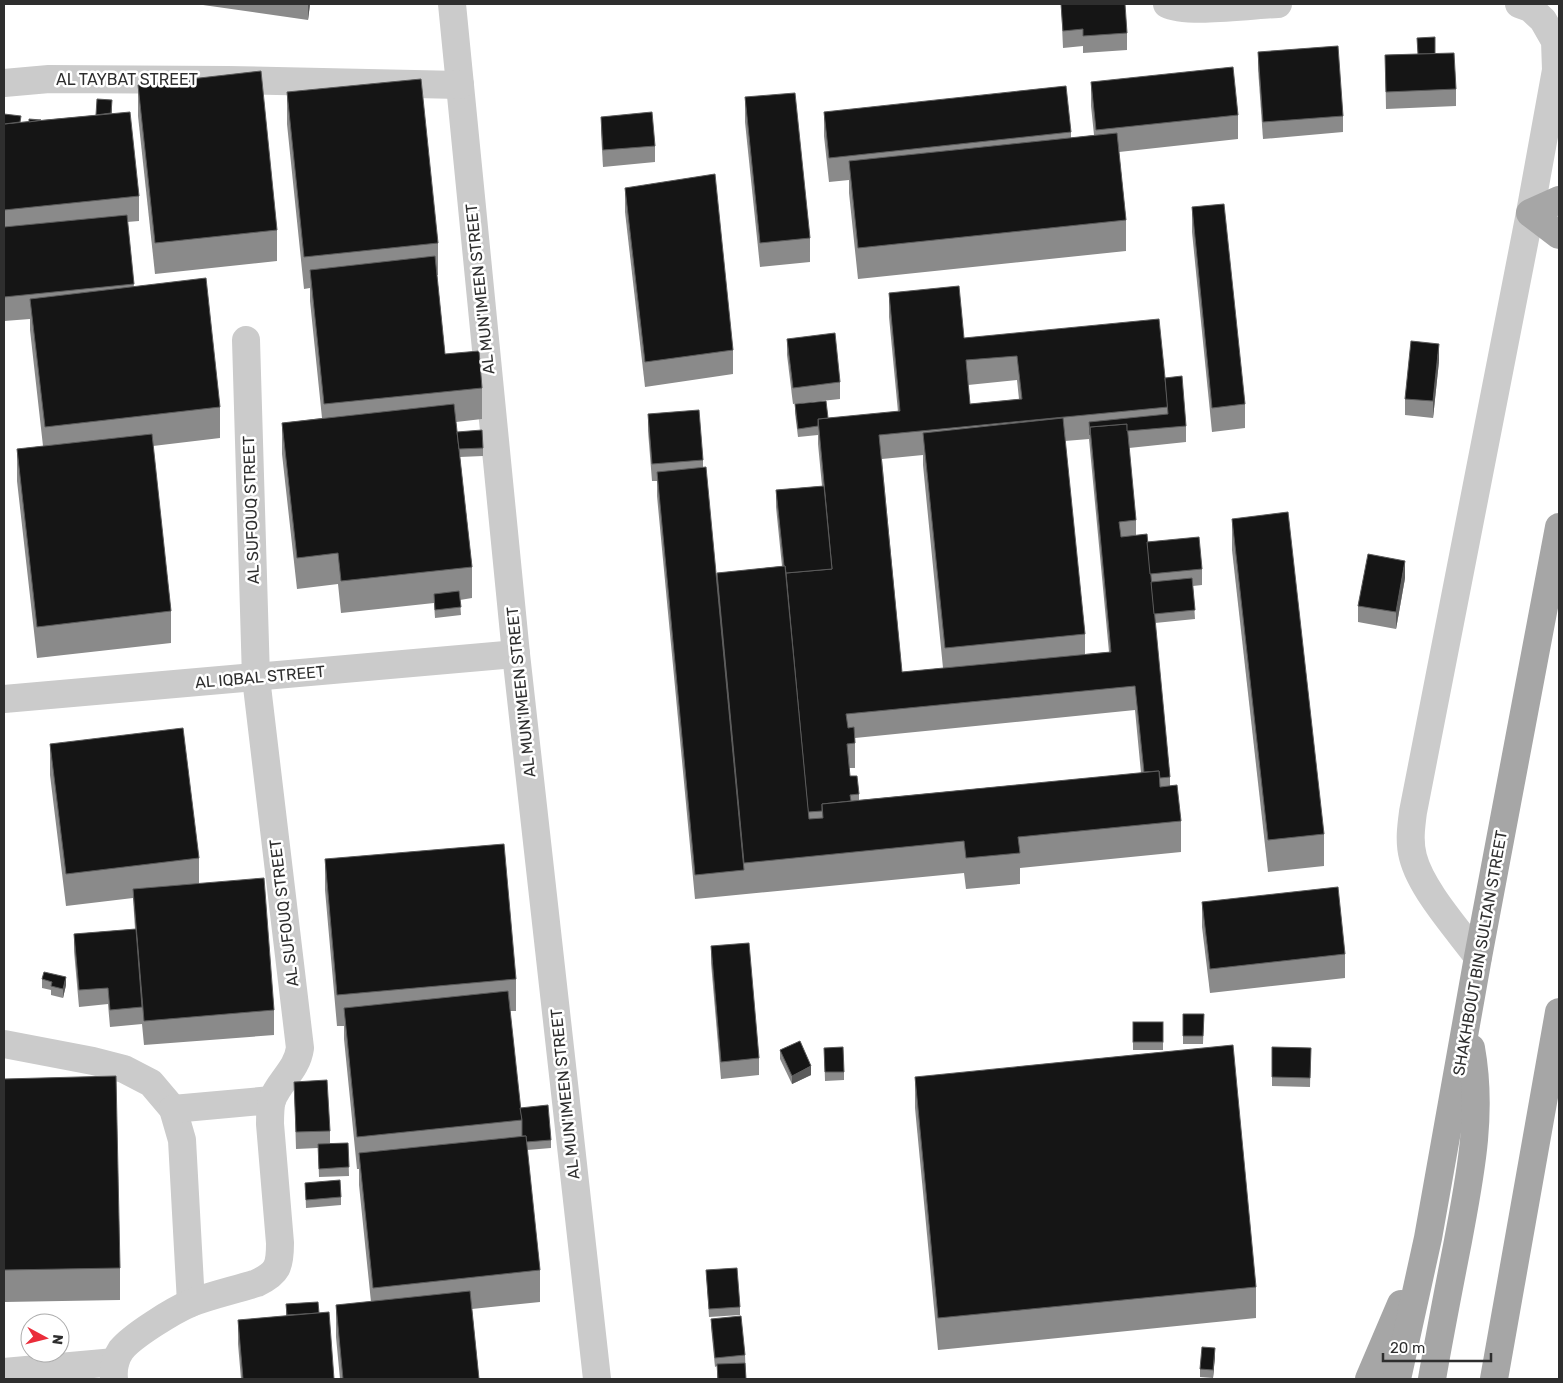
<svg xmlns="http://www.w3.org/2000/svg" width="1563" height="1383" font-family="Rubik,sans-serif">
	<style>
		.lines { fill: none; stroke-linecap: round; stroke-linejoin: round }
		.minor { stroke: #cbcbcb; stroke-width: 28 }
		.major { stroke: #a6a6a6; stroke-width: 28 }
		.wall { fill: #8a8a8a; fill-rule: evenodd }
		.shaded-wall { fill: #5b5b5b }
		.building { fill: #151515; stroke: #5b5b5b; fill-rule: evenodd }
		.labels { text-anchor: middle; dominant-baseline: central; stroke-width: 5; stroke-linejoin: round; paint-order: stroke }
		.street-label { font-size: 16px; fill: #2e2e2e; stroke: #fff }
	</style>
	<rect width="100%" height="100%" fill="#fff"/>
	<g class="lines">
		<g class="minor">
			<polyline points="452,4 516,654 597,1379"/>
			<path d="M 1167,4 C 1186,14 1253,5 1278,4"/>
			<polyline points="4,83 49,79 228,80 460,85"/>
			<polyline points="4,699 516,654"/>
			<path d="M 1478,957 C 1458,930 1421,889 1413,857 C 1409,842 1411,827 1413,812 L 1530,213 L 1556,70 L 1555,41 L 1543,20 L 1530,8 L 1519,4"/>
			<polyline points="4,1044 93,1061 124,1069 151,1083 173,1109 182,1140 191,1303"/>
			<polyline points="173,1109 272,1100"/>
			<polyline points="4,1372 115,1362"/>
			<path d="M 114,1379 C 113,1369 115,1359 121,1350 C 132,1336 174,1310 191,1303 C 212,1295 235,1290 257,1283 C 278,1273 280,1266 280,1243 L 270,1124 C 270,1116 270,1107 272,1100 C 279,1081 297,1070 300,1048 L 256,678 L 246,340"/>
		</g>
		<g class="major">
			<polyline points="1559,200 1530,213 1559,235"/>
			<polyline points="1369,1379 1401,1304"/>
			<polyline points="1397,1379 1428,1238 1478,957 1559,527"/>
			<path d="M 1432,1379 C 1440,1333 1449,1287 1458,1241 C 1470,1176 1483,1114 1471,1048"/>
			<polyline points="1494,1379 1559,1012"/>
		</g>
	</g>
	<g class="wall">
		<polygon points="196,4 310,4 308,20"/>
		<polygon points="1061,4 1127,33 1127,50 1083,53 1083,46 1063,48"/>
		<polygon points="1417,38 1435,54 1456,89 1456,106 1386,109 1385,55 1418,54"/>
		<polygon points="1258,52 1343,116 1343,132 1263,139 1258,69"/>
		<polygon points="1091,82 1238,115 1238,139 1119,152 1126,220 1126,251 858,279 849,193 849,180 829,182 824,136 824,112 1071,132 1071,138 1094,135 1091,106"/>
		<polygon points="138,85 277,230 277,261 155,274 138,116"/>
		<polygon points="287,92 438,243 438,275 437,275 445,354 482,388 482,419 456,422 457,432 483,448 483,456 460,457 472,567 472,598 460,600 461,615 435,618 434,603 341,613 338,584 297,589 282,454 282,423 322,418 310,301 310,288 304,289 287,124"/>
		<polygon points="745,97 810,238 810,262 760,267 745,122"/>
		<polygon points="112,108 112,113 139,196 139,221 127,222 134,287 220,407 220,438 153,446 171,611 171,643 37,658 17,481 17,449 43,446 30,330 30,319 4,321 4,114 21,122 96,115"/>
		<polygon points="601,117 655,146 655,162 603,167 601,133"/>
		<polygon points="625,188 733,350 733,374 645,387 625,212"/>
		<polygon points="1192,207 1245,404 1245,428 1212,432 1192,232"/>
		<path d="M 889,293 L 964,338 L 1165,378 L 1186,426 L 1186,442 L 1129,448 L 1136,520 L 1136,536 L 1147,542 L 1202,569 L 1202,585 L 1193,586 L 1195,619 L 1155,623 L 1170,777 L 1170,786 L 1181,821 L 1181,852 L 1020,868 L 1020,884 L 966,889 L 964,873 L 695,899 L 657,496 L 657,481 L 652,481 L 648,431 L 648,414 L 703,460 L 703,468 L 717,581 L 717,573 L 782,566 L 776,507 L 776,490 L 822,486 L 818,444 L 818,435 L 798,437 L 795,413 L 795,404 L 828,418 L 898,412 L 889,317 ZM 1017,380 L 1019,399 L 970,404 L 968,385 ZM 1089,439 L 1109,652 L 1085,654 L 1085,634 L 1065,441 ZM 923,455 L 923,465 L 943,668 L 902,672 L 882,459 ZM 1135,710 L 1141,773 L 859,800 L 859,794 L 850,776 L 849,768 L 855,768 L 855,738 Z"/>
		<polygon points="787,339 840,382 840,399 793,404 787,355"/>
		<polygon points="1439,361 1433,418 1405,415 1405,399"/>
		<polygon points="1232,519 1324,834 1324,866 1268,872 1232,550"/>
		<polygon points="1405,578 1396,629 1358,622 1358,606"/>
		<polygon points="50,744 199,858 199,883 274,1010 274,1035 144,1045 142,1024 110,1027 108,1004 79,1007 74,951 74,934 135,929 133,898 66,906 50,775"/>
		<polygon points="325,859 516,979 516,1011 510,1011 520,1108 551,1140 551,1148 527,1150 540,1270 540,1302 472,1309 479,1379 340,1379 336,1337 336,1305 371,1302 359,1185 359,1169 357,1169 344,1039 344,1026 337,1026 325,890"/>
		<polygon points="1202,902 1345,954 1345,978 1210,993 1202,927"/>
		<polygon points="711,946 759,1058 759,1075 721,1079 711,963"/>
		<polygon points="42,979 66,985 63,998 51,995 51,990 42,988"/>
		<polygon points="1183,1014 1204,1014 1203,1044 1183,1044"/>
		<rect x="1133" y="1022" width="30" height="28"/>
		<polygon points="1272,1047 1311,1048 1310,1087 1272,1086"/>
		<polygon points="824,1048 844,1072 844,1080 825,1081"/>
		<polygon points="780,1050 811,1075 792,1084 780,1059"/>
		<polygon points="915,1077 1256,1287 1256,1318 938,1350 915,1108"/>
		<polygon points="4,1079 120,1268 120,1300 4,1302"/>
		<polygon points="294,1082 330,1131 330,1143 348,1143 349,1176 319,1177 318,1148 296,1149"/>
		<polygon points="305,1183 341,1197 341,1205 306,1208"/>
		<polygon points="706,1270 740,1307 740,1315 709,1317"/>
		<polygon points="286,1304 319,1313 334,1379 241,1379 238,1344 238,1320 286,1316"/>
		<polygon points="711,1319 745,1355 746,1379 717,1379 717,1366 715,1367 711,1327"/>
		<polygon points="1215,1356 1213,1378 1200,1377 1200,1369"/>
	</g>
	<g class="shaded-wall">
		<polygon points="308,4 310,4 308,20"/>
		<polygon points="1439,344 1439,361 1433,418 1433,401"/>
		<polygon points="1405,561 1405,578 1396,629 1396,612"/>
		<polygon points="66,977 66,985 63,998 63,989"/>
		<polygon points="811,1066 811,1075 792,1084 792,1076"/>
		<polygon points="1215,1348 1215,1356 1213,1378 1213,1370"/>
	</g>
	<g class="building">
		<polygon points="1061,4 1125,4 1127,33 1083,36 1083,29 1063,31"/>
		<polygon points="1435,37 1435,54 1418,54 1417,38"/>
		<polygon points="1338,46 1343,116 1263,122 1258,52"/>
		<polygon points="1454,53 1456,89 1386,92 1385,55"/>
		<polygon points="1233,67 1238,115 1096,130 1091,82"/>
		<polygon points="261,71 277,230 155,243 138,85"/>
		<polygon points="421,79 438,243 304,257 287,92"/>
		<polygon points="1066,86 1071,132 829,158 824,112"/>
		<polygon points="795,93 810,238 760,243 745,97"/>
		<polygon points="97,99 112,100 111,113 96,115"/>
		<polygon points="130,112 139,196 4,210 4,124"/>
		<polygon points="652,112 655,146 603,150 601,117"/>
		<polygon points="4,114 21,116 20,122 4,124"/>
		<polygon points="29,119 41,120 29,122"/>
		<polygon points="1117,133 1126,220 858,248 849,161"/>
		<polygon points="715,174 733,350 645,362 625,188"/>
		<polygon points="1224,204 1245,404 1212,408 1192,207"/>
		<polygon points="127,215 134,284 4,297 4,227"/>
		<polygon points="435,256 445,354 479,351 482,388 324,404 310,270"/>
		<polygon points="206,278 220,407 45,427 30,299"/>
		<path d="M 959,286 L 964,338 L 1159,319 L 1168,407 L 879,435 L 902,672 L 1111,652 L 1090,427 L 1127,424 L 1136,520 L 1119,522 L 1121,537 L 1147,534 L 1170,777 L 1160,778 L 1159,771 L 1144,772 L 1135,686 L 846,714 L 848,728 L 854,727 L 855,743 L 847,744 L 850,776 L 857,776 L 859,794 L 850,795 L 851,801 L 822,804 L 822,811 L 808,812 L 786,573 L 832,569 L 818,419 L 900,411 L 889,293 ZM 1017,356 L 1022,399 L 970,404 L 966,360 Z"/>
		<polygon points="835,333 840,382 793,388 787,339"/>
		<polygon points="1411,341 1439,344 1433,401 1405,399"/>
		<polygon points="1182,376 1186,426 1127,431 1127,424 1090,427 1090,435 1089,422 1168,414 1165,378"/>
		<polygon points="826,401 828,418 818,419 818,426 798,429 795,404"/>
		<polygon points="454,404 472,567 341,581 338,553 297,558 282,423"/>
		<polygon points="699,410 703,460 652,464 648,414"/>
		<polygon points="1063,418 1085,634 945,648 923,433"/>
		<polygon points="482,430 483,448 459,449 457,432"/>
		<polygon points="152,434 171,611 37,627 17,449"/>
		<polygon points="706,467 744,870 695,875 657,472"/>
		<polygon points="824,486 832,569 786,573 785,566 784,566 776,490"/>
		<polygon points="1288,512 1324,834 1268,840 1232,519"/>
		<polygon points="1199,537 1202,569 1150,574 1147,542"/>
		<polygon points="1368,554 1405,561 1396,612 1358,606"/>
		<polygon points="785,566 809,819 823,818 822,804 1159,771 1160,787 1177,785 1181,821 1018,837 1020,853 966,858 964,841 744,863 717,573"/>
		<polygon points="1192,578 1195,610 1154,614 1151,582"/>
		<polygon points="459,591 461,607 435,610 434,594"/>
		<polygon points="183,728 199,858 66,874 50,744"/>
		<polygon points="504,844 516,979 337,995 325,859"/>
		<polygon points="264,878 274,1010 144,1021 133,889"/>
		<polygon points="1338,887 1345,954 1210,969 1202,902"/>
		<polygon points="136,929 142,1007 110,1010 108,988 79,990 74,934"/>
		<polygon points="749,943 759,1058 721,1062 711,946"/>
		<polygon points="44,972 66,977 63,989 51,986 52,982 42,979"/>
		<polygon points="508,991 522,1120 357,1137 344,1008"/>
		<polygon points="1183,1014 1204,1014 1203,1036 1183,1036"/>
		<rect x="1133" y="1022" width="30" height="20"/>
		<polygon points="800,1041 811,1066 792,1076 780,1050"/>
		<polygon points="1233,1045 1256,1287 938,1318 915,1077"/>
		<polygon points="843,1047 844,1072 825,1072 824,1048"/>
		<polygon points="1272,1047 1311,1048 1310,1078 1272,1077"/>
		<polygon points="116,1076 120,1268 4,1270 4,1079"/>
		<polygon points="327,1080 330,1131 296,1132 294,1082"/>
		<polygon points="548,1105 551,1140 526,1142 526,1136 522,1136 522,1120 520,1108"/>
		<polygon points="526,1136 540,1270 373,1288 359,1153"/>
		<polygon points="348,1143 349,1167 319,1169 318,1144"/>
		<polygon points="340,1180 341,1197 306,1200 305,1183"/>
		<polygon points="737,1268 740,1307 709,1309 706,1270"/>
		<polygon points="470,1291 479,1379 343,1379 336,1305"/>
		<polygon points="318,1302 319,1313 287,1315 286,1304"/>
		<polygon points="329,1312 334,1379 243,1379 238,1320"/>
		<polygon points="741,1316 745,1355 715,1358 711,1319"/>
		<polygon points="1202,1347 1215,1348 1213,1370 1200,1369"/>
		<polygon points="745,1363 746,1379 718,1379 717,1364"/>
	</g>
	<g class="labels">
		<g class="street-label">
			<text x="127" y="79">AL TAYBAT STREET</text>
			<text transform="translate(480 289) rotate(-96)">AL MUN'IMEEN STREET</text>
			<text transform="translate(251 510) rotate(-92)">AL SUFOUQ STREET</text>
			<text transform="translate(260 677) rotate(-5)">AL IQBAL STREET</text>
			<text transform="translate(521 692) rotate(-96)">AL MUN'IMEEN STREET</text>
			<text transform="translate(284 913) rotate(-97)">AL SUFOUQ STREET</text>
			<text transform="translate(1480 953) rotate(-80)">SHAKHBOUT BIN SULTAN STREET</text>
			<text transform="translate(565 1094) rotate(-96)">AL MUN'IMEEN STREET</text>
		</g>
	</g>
	<rect width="1563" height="1383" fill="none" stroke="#2e2e2e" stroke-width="10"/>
	<g transform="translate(45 1338) rotate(97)"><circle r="24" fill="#ffffff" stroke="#ababab"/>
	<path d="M0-4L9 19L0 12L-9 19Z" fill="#ea2c3a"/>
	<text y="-8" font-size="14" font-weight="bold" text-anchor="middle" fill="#2e2e2e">N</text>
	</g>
	<path d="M1383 1353v8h108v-8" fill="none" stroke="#2e2e2e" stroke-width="2.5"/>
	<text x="1390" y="1353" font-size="15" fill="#2e2e2e" stroke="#ffffff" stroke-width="4" paint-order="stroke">20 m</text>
</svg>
